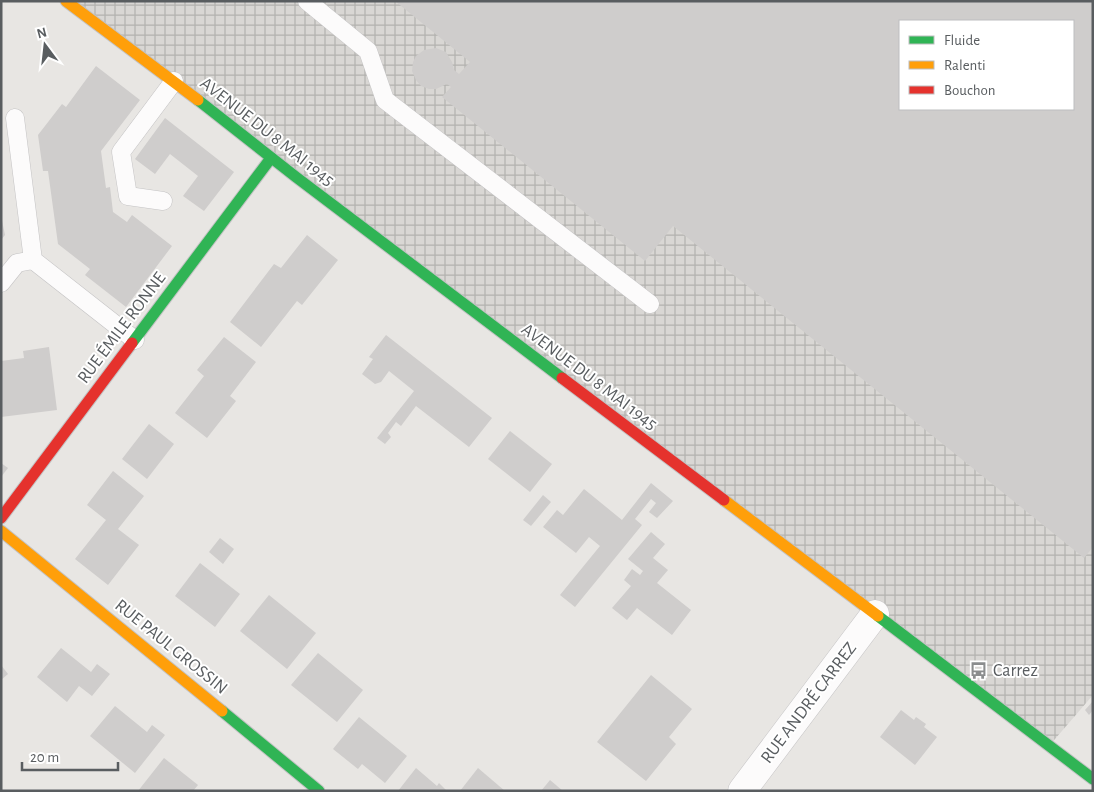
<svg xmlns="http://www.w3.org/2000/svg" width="1094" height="792" font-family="'Alegreya Sans',sans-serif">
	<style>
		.industrial { fill: url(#industrial-grid); fill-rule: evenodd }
		.building { fill: #cfcdcc; fill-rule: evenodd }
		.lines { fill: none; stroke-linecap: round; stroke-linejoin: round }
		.lane-casing { stroke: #c4c3c4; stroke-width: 19 }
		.street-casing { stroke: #c4c3c4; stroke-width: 29 }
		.fast-casing { stroke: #c3c3c4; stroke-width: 13 }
		.slow-casing { stroke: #c3c3c4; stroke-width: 13 }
		.jam-casing { stroke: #c3c3c4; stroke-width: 13 }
		.lane { stroke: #fcfbfb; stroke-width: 18 }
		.street { stroke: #fcfbfb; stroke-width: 28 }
		.fast { stroke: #30b455; stroke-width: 11 }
		.slow { stroke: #ff9f0a; stroke-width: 11 }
		.jam { stroke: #e5322d; stroke-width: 11 }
		.labels { text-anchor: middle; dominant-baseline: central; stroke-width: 4; stroke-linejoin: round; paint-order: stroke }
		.street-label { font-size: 18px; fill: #595d60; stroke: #fff }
		.poi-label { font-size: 18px; fill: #595d60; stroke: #fff; text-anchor: start }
	</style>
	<defs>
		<pattern id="industrial-grid" width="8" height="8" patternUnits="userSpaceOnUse" patternTransform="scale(1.25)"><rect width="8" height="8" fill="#d9d7d4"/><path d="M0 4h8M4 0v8" fill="none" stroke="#b3b2af"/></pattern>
	</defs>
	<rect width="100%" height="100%" fill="#e8e6e3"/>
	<path class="industrial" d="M 65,1 L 1093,1 L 1093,695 L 1049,746 ZM 900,21 L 1073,21 L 1073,109 L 900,109 Z"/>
	<g class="building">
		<path d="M 395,1 L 1093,1 L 1093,547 L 1084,558 L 673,226 L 645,261 L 442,97 L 451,87 L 447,84 L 436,89 L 429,89 L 421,86 L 416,80 L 412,71 L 413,62 L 416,56 L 424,50 L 436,48 L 446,52 L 452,62 L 454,70 L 459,74 L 470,62 ZM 900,21 L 1073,21 L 1073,109 L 900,109 Z"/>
		<polygon points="96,66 140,100 101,151 106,188 110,187 113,212 127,222 132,215 172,246 126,307 85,275 90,269 58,244 48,171 43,171 38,135 62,104 66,107"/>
		<polygon points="165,118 234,172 204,211 183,196 198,176 170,154 155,174 135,159"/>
		<polygon points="1,216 5,235 1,240"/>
		<polygon points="307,235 338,260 302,305 297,301 261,347 230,322 274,264 281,268"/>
		<polygon points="386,335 492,418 469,447 416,406 401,426 396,422 388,433 391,437 385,444 377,438 414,391 389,371 381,382 375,384 362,374 373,359 369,357"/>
		<polygon points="224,337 256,362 230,396 236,401 207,438 175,413 204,376 197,370"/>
		<polygon points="49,347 57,410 1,417 1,361 24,358 23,351"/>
		<polygon points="149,424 174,444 147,479 122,459"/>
		<polygon points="510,431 552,464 530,492 488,459"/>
		<polygon points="1,463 8,468 1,477"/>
		<polygon points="113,471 144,496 118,529 139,545 108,585 75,559 106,520 87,505"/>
		<polygon points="651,483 673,501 657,518 649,512 656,503 651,499 635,519 642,525 575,607 560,595 600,546 589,537 576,553 543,527 557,510 563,515 584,489 622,520"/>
		<polygon points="543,495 551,502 531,526 523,520"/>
		<polygon points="651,532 665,544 653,558 668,570 657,583 691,610 672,635 637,608 627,620 612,608 631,586 624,580 632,569 640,575 643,571 628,559"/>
		<polygon points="220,538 234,549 223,564 209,552"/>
		<polygon points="200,563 240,594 215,627 175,596"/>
		<polygon points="269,595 316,633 287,669 240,631"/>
		<polygon points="61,648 91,672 97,664 110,674 92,696 79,686 67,702 37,677"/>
		<polygon points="318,653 363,690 337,722 291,685"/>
		<polygon points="1,665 8,674 1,680"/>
		<polygon points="651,675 692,709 669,737 676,744 646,781 597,742"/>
		<polygon points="1093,701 1093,710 1089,715 1085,710"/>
		<polygon points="115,706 147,732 152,725 165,735 135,773 90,736"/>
		<polygon points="901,710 914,720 916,717 926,724 924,727 937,737 915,765 880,737"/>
		<polygon points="359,717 407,756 385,783 362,764 358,769 333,749"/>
		<polygon points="164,758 198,785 193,791 138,791"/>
		<polygon points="416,768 437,786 439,783 447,791 398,791"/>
		<polygon points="478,768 505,791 460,791"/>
		<polygon points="550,780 563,791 541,791"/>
	</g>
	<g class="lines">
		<defs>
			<g id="lane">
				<polyline points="307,1 368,51 385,100 650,304"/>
				<polyline points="15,118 33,260 135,340"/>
				<polyline points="163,201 128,196 121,152 174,81"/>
				<polyline points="1,283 17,263 33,260"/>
			</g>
			<polyline id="street" points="742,791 875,614"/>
			<g id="fast">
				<polyline points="198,100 296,177 562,378"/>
				<polyline points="132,343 271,158"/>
				<polyline points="878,616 1093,779"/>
				<polyline points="222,711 319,791"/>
			</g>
			<g id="slow">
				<polyline points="66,1 198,100"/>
				<polyline points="724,500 878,616"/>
				<polyline points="1,531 222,711"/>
			</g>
			<g id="jam">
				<polyline points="562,378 724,500"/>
				<polyline points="1,518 132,343"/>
			</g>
		</defs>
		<use href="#lane" class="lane-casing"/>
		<use href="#street" class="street-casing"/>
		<use href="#fast" class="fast-casing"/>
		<use href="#slow" class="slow-casing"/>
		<use href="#jam" class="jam-casing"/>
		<use href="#lane" class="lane"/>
		<use href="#street" class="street"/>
		<use href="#fast" class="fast"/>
		<use href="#slow" class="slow"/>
		<use href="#jam" class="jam"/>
	</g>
	<defs>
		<symbol id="bus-bare" viewBox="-9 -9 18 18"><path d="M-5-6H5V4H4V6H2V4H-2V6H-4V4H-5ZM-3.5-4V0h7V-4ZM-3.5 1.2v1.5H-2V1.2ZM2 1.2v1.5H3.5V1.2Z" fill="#8b8d8e" stroke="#fff" stroke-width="2.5" paint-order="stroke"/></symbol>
	</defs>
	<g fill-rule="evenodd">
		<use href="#bus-bare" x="966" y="658" width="25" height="25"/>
	</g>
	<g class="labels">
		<g class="street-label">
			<text transform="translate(267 132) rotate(38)">AVENUE DU 8 MAI 1945</text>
			<text transform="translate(122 328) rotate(-53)">RUE ÉMILE RONNE</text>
			<text transform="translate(589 377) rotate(37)">AVENUE DU 8 MAI 1945</text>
			<text transform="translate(171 647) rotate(39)">RUE PAUL GROSSIN</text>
			<text transform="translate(809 703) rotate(-53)">RUE ANDRÉ CARREZ</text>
		</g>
		<g class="poi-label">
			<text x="993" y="671">Carrez</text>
		</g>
	</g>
	<rect width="1094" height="792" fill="none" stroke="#595d60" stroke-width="5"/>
	<rect x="899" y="20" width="175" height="90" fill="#ffffff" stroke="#bdbebf"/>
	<rect x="909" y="36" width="25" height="8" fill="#30b455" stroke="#bdbebf"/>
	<text x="944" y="45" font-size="15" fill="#595d60">Fluide</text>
	<rect x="909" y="61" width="25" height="8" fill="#ff9f0a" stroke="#bdbebf"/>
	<text x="944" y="70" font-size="15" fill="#595d60">Ralenti</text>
	<rect x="909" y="86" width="25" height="8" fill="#e5322d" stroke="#bdbebf"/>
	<text x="944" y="95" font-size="15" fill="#595d60">Bouchon</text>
	<g transform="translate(45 45) rotate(345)" stroke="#ffffff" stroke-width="4" paint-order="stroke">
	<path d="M0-4L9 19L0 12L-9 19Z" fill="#595d60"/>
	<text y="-8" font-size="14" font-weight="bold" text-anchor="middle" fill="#595d60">N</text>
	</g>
	<path d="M22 762v8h96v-8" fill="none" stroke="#595d60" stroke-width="2.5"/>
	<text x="30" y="762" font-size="15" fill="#595d60" stroke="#ffffff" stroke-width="4" paint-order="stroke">20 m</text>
</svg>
